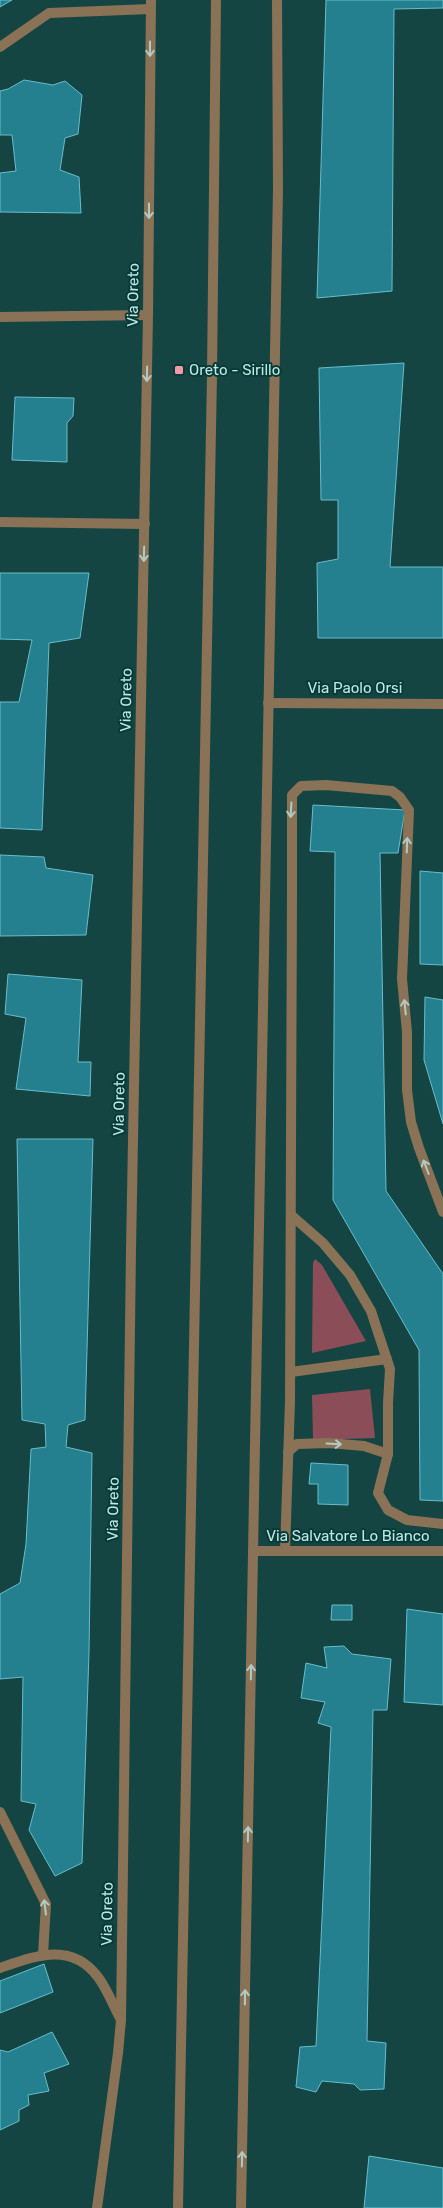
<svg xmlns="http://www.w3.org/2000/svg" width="443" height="2208" font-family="Rubik,sans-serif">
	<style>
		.green { fill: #8b4d57 }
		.building { fill: #24808e; stroke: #68bdcd }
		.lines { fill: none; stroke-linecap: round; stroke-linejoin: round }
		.service { stroke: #8a7256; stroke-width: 10 }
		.minor { stroke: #8a7256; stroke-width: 10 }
		.tertiary { stroke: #8a7256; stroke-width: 10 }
		.oneway { stroke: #b2cac1 }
		.poi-dot { fill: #f39aa7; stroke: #073b38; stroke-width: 2 }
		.labels { text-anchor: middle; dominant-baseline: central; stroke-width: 4; stroke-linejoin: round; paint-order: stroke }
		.street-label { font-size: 15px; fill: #bfe8e5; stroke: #073b38 }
		.poi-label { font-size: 15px; fill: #bfe8e5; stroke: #073b38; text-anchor: start }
	</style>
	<rect width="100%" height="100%" fill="#154543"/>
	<g class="green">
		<polygon points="315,1259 322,1265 366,1341 312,1353 313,1263"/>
		<polygon points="370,1389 375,1438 313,1440 312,1395"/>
	</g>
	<g class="building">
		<polygon points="0,0 12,0 0,7"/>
		<polygon points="326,0 443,0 443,8 394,9 392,291 317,298"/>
		<polygon points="24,80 53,85 65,81 82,95 78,134 65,138 60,170 79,177 81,213 0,212 0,173 16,171 12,135 0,135 0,91 8,89"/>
		<polygon points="404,363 390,567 443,567 443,638 318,638 317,563 338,559 338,500 321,500 319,368"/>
		<polygon points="15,397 74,398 73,416 67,423 67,462 12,460"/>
		<polygon points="0,573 89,573 80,638 49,643 42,830 0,828 0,702 19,702 32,640 0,639"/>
		<polygon points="313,805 405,810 398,853 380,853 386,1191 443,1274 443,1501 420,1500 419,1350 333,1200 335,852 310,851"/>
		<polygon points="0,855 44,857 46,868 93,875 86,935 0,936"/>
		<polygon points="420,871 443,873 443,965 420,964"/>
		<polygon points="8,974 82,980 78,1062 91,1062 90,1096 16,1089 26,1018 5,1014"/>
		<polygon points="425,997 443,1000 443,1124 424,1060"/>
		<polygon points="17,1139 93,1139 85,1420 68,1425 66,1447 92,1453 89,1652 82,1863 55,1876 29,1830 36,1804 21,1801 23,1677 0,1679 0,1594 20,1583 26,1544 31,1449 46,1447 45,1424 22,1420"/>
		<polygon points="311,1463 348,1465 348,1505 318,1504 318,1484 309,1484"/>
		<polygon points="332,1605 352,1605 352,1620 331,1620"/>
		<polygon points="407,1609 443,1614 443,1705 404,1702"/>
		<polygon points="344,1646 352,1654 391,1659 387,1710 373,1710 367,2041 386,2043 384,2089 360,2090 354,2084 322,2081 316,2092 296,2087 300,2047 316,2046 331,1727 318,1723 325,1702 301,1698 306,1663 327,1668 324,1647"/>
		<polygon points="44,1964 53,1992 0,2013 0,1981"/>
		<polygon points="52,2032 69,2064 44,2073 49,2091 28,2095 29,2105 19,2110 19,2121 0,2130 0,2050 8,2052"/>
		<polygon points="369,2156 443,2168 443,2208 364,2208"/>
	</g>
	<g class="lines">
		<g class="service">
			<polyline points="291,1215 323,1243 350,1275 371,1311 390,1369 388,1403 388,1454"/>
			<polyline points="291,1372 387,1359"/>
			<polyline points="288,1452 297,1444 329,1443 364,1446 388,1454 378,1493 388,1510 407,1520 443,1524"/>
			<polyline points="285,1551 290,1401 292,892 292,795 301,786 326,785 392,791 400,797 409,810 402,979 407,1032 407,1090 411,1122 419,1148 443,1212"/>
		</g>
		<g class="minor">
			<polyline points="0,47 49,13 150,9"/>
			<polyline points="0,317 148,315"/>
			<polyline points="0,522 145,524"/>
			<polyline points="268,703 443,704"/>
			<polyline points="253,1551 443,1551"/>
			<polyline points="0,1812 46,1904 43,1955"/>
			<path d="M 0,1968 C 35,1956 71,1941 98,1977 C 107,1989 113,2005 120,2018"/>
			<polyline points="97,2208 118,2053 121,2020 131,1250 148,315 151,0"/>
			<polyline points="241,2208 278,189 277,0"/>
		</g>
		<polyline class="tertiary" points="178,2208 212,375 216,0"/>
	</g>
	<defs><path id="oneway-shaft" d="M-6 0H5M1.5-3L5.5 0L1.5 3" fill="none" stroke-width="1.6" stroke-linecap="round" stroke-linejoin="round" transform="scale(1.25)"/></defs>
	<g class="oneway">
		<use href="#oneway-shaft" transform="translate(150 49) rotate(90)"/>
		<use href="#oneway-shaft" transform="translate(149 211) rotate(90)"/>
		<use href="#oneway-shaft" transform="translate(147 374) rotate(91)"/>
		<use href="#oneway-shaft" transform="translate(144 554) rotate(91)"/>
		<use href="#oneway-shaft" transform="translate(291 810) rotate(93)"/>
		<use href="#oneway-shaft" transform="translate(407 845) rotate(-88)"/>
		<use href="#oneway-shaft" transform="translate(405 1007) rotate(-96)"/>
		<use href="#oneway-shaft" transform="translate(426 1167) rotate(-111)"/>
		<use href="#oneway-shaft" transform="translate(334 1444) rotate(3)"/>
		<use href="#oneway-shaft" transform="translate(251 1672) rotate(-89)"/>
		<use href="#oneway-shaft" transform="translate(248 1834) rotate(-89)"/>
		<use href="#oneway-shaft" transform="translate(45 1907) rotate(-97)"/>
		<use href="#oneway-shaft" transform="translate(245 1997) rotate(-89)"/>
		<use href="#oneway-shaft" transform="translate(242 2159) rotate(-89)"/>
	</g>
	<rect class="poi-dot" x="174" y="365" width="10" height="10" rx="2.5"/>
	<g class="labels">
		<g class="street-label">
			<text transform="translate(133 295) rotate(-89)">Via Oreto</text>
			<text x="355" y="688">Via Paolo Orsi</text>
			<text transform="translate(126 700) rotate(-89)">Via Oreto</text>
			<text transform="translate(119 1104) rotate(-89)">Via Oreto</text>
			<text transform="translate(113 1509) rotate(-89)">Via Oreto</text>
			<text x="348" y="1536">Via Salvatore Lo Bianco</text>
			<text transform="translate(107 1914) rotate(-89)">Via Oreto</text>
		</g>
		<g class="poi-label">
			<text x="189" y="370">Oreto - Sirillo</text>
		</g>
	</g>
</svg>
